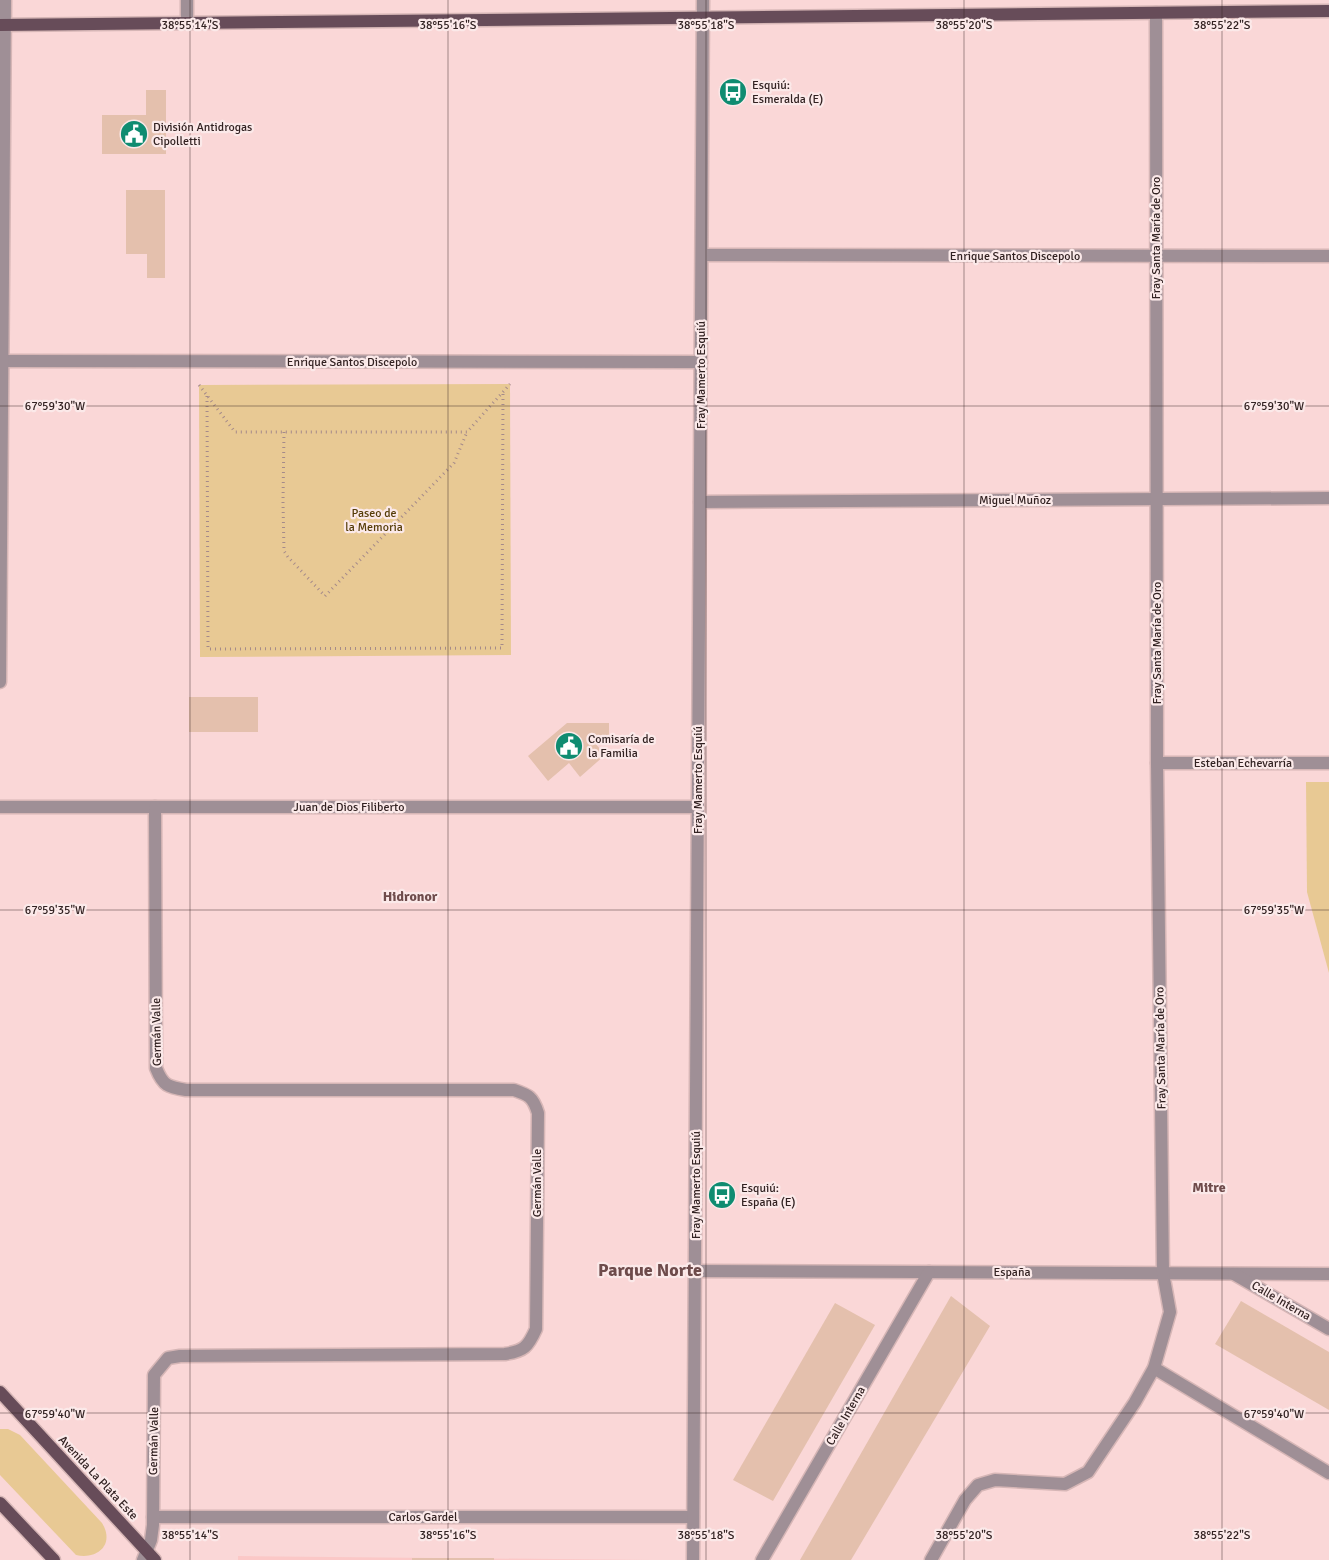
<svg xmlns="http://www.w3.org/2000/svg" width="1329" height="1560" font-family="Signika,sans-serif">
	<style>
		.built { fill: #fbc8c7 }
		.green { fill: #e8c994 }
		.building { fill: #e4c0ad }
		.lines { fill: none; stroke-linecap: round; stroke-linejoin: round }
		.minor-casing { stroke: #d6b6b6; stroke-width: 15 }
		.major-casing { stroke: #d6b6b6; stroke-width: 15 }
		.path { stroke: #a58a8a; stroke-width: 3; stroke-dasharray: 1 4; stroke-linecap: butt }
		.minor { stroke: #9f8f96; stroke-width: 12 }
		.major { stroke: #674c59; stroke-width: 12 }
		.ticks { fill: none; stroke: #322222; stroke-width: 1; stroke-opacity: 0.45 }
		.labels { text-anchor: middle; dominant-baseline: central; stroke-width: 4.5; stroke-linejoin: round; paint-order: stroke }
		.poi-label { font-size: 12px; fill: #322222; stroke: #fbe9e9; text-anchor: start }
		.street-label { font-size: 12px; fill: #322222; stroke: #fbe9e9 }
		.park-label { font-size: 12px; fill: #553c07; stroke: #fbe9e9 }
		.neighbourhood-label { font-size: 14px; font-weight: bold; fill: #6e4b4b; stroke: #fbe9e9 }
		.district-label { font-size: 18px; font-weight: bold; fill: #6e4b4b; stroke: #fbe9e9 }
		.ticks-label { font-size: 12px; text-anchor: middle; fill: #322222; stroke: #fbe9e9; stroke-width: 4.5; stroke-linejoin: round; paint-order: stroke }
	</style>
	<rect width="100%" height="100%" fill="#fad7d7"/>
	<polygon class="built" points="238,1556 650,1560 238,1560"/>
	<g class="green">
		<polygon points="510,384 511,655 200,657 199,385"/>
		<polygon points="1306,782 1329,782 1329,973 1307,892"/>
		<path d="M 0,1429 L 8,1429 L 20,1435 L 102,1523 C 115,1544 98,1560 76,1555 L 0,1475 Z"/>
	</g>
	<g class="building">
		<polygon points="146,90 166,90 166,154 102,154 102,115 146,115"/>
		<polygon points="126,190 165,190 165,278 147,278 147,254 126,254"/>
		<rect x="189" y="697" width="69" height="35"/>
		<polygon points="567,723 609,723 609,737 590,737 605,755 580,777 569,763 548,781 528,756"/>
		<polygon points="951,1296 990,1326 851,1560 800,1560"/>
		<polygon points="1241,1301 1329,1352 1329,1410 1215,1344"/>
		<polygon points="835,1303 875,1325 773,1501 733,1480"/>
		<rect x="412" y="1558" width="82" height="2"/>
	</g>
	<g class="lines">
		<defs>
			<g id="minor">
				<polyline points="187,0 187,23"/>
				<polyline points="702,255 1329,256"/>
				<polyline points="3,361 701,362"/>
				<polyline points="700,502 1329,498"/>
				<polyline points="0,682 5,0"/>
				<polyline points="1157,763 1329,763"/>
				<polyline points="0,807 698,807"/>
				<polyline points="695,1271 1329,1274"/>
				<polyline points="1234,1274 1329,1329"/>
				<polyline points="1154,1368 1329,1473"/>
				<polyline points="153,1517 693,1517"/>
				<path d="M 143,1560 L 151,1540 L 153,1525 L 154,1375 L 168,1358 L 180,1356 L 505,1354 C 524,1351 528,1347 536,1329 L 538,1113 C 533,1097 529,1095 514,1090 L 186,1090 C 168,1087 163,1086 156,1068 L 155,807"/>
				<polyline points="693,1560 703,0"/>
				<polyline points="762,1560 929,1272"/>
				<polyline points="931,1560 965,1500 978,1485 995,1480 1065,1484 1088,1472 1135,1402 1154,1368 1170,1312 1163,1273 1157,763 1156,13"/>
			</g>
			<g id="major">
				<polyline points="0,25 1329,11"/>
				<polyline points="0,1392 155,1560"/>
				<polyline points="0,1503 54,1560"/>
			</g>
		</defs>
		<use href="#minor" class="minor-casing"/>
		<use href="#major" class="major-casing"/>
		<g class="path">
			<polyline points="199,385 235,432 467,432 510,384"/>
			<polyline points="207,396 208,649 502,648 503,392"/>
			<polyline points="284,432 283,502 284,551 288,557 325,596 454,463 467,432"/>
		</g>
		<use href="#minor" class="minor"/>
		<use href="#major" class="major"/>
	</g>
	<path class="ticks" d="M 190,0 L 190,1560M 448,0 L 448,1560M 706,0 L 706,1560M 964,0 L 964,1560M 1222,0 L 1222,1560M 0,406 L 1329,406M 0,910 L 1329,910M 0,1413 L 1329,1413"/>
	<defs>
		<symbol id="bus-disc" viewBox="-11 -11 22 22"><circle r="9.5" fill="#0f8c71" stroke="#fbe9e9"/><path d="M-5-6H5V4H4V6H2V4H-2V6H-4V4H-5ZM-3.5-4V0h7V-4ZM-3.5 1.2v1.5H-2V1.2ZM2 1.2v1.5H3.5V1.2Z" fill="#fff"/></symbol>
		<symbol id="civic-disc" viewBox="-11 -11 22 22"><circle r="9.5" fill="#0f8c71" stroke="#fbe9e9"/><path d="M-.6-6.5H3V-4.5H.6V-3L4-1V1h2V6H-6V1h2V-1L-.6-3ZM-1.2 2.5V6h2.4V2.5Z" fill="#fff"/></symbol>
	</defs>
	<g fill-rule="evenodd">
		<use href="#bus-disc" x="717" y="76" width="32" height="32"/>
		<use href="#civic-disc" x="118" y="118" width="32" height="32"/>
		<use href="#civic-disc" x="553" y="730" width="32" height="32"/>
		<use href="#bus-disc" x="706" y="1179" width="32" height="32"/>
	</g>
	<g class="labels">
		<g class="poi-label">
			<text x="752" y="85">Esquiú:<tspan x="752" dy="14">Esmeralda (E)</tspan></text>
			<text x="153" y="127">División Antidrogas<tspan x="153" dy="14">Cipolletti</tspan></text>
			<text x="588" y="739">Comisaría de<tspan x="588" dy="14">la Familia</tspan></text>
			<text x="741" y="1188">Esquiú:<tspan x="741" dy="14">España (E)</tspan></text>
		</g>
		<g class="street-label">
			<text transform="translate(1156 238) rotate(-90)">Fray Santa María de Oro</text>
			<text x="1015" y="256">Enrique Santos Discepolo</text>
			<text x="352" y="362">Enrique Santos Discepolo</text>
			<text transform="translate(701 375) rotate(-90)">Fray Mamerto Esquiú</text>
			<text x="1015" y="500">Miguel Muñoz</text>
			<text transform="translate(1157 643) rotate(-90)">Fray Santa María de Oro</text>
			<text x="1243" y="763">Esteban Echevarría</text>
			<text transform="translate(698 780) rotate(-90)">Fray Mamerto Esquiú</text>
			<text x="349" y="807">Juan de Dios Filiberto</text>
			<text transform="translate(157 1032) rotate(-91)">Germán Valle</text>
			<text transform="translate(1161 1048) rotate(-91)">Fray Santa María de Oro</text>
			<text transform="translate(537 1183) rotate(-90)">Germán Valle</text>
			<text transform="translate(696 1185) rotate(-90)">Fray Mamerto Esquiú</text>
			<text x="1012" y="1272">España</text>
			<text transform="translate(1281 1301) rotate(30)">Calle Interna</text>
			<text transform="translate(846 1416) rotate(-60)">Calle Interna</text>
			<text transform="translate(154 1441) rotate(-89)">Germán Valle</text>
			<text transform="translate(98 1478) rotate(47)">Avenida La Plata Este</text>
			<text x="423" y="1517">Carlos Gardel</text>
		</g>
		<g class="park-label">
			<text x="374" y="513">Paseo de<tspan x="374" dy="14">la Memoria</tspan></text>
		</g>
		<g class="neighbourhood-label">
			<text x="410" y="896">Hidronor</text>
			<text x="1209" y="1187">Mitre</text>
		</g>
		<g class="district-label">
			<text x="650" y="1270">Parque Norte</text>
		</g>
	</g>
	<g class="ticks-label">
		<text x="190" y="29">38°55'14"S</text>
		<text x="448" y="29">38°55'16"S</text>
		<text x="706" y="29">38°55'18"S</text>
		<text x="964" y="29">38°55'20"S</text>
		<text x="1222" y="29">38°55'22"S</text>
		<text x="1274" y="410">67°59'30"W</text>
		<text x="55" y="410">67°59'30"W</text>
		<text x="1274" y="914">67°59'35"W</text>
		<text x="55" y="914">67°59'35"W</text>
		<text x="1274" y="1418">67°59'40"W</text>
		<text x="55" y="1418">67°59'40"W</text>
		<text x="190" y="1539">38°55'14"S</text>
		<text x="448" y="1539">38°55'16"S</text>
		<text x="706" y="1539">38°55'18"S</text>
		<text x="964" y="1539">38°55'20"S</text>
		<text x="1222" y="1539">38°55'22"S</text>
	</g>
</svg>
